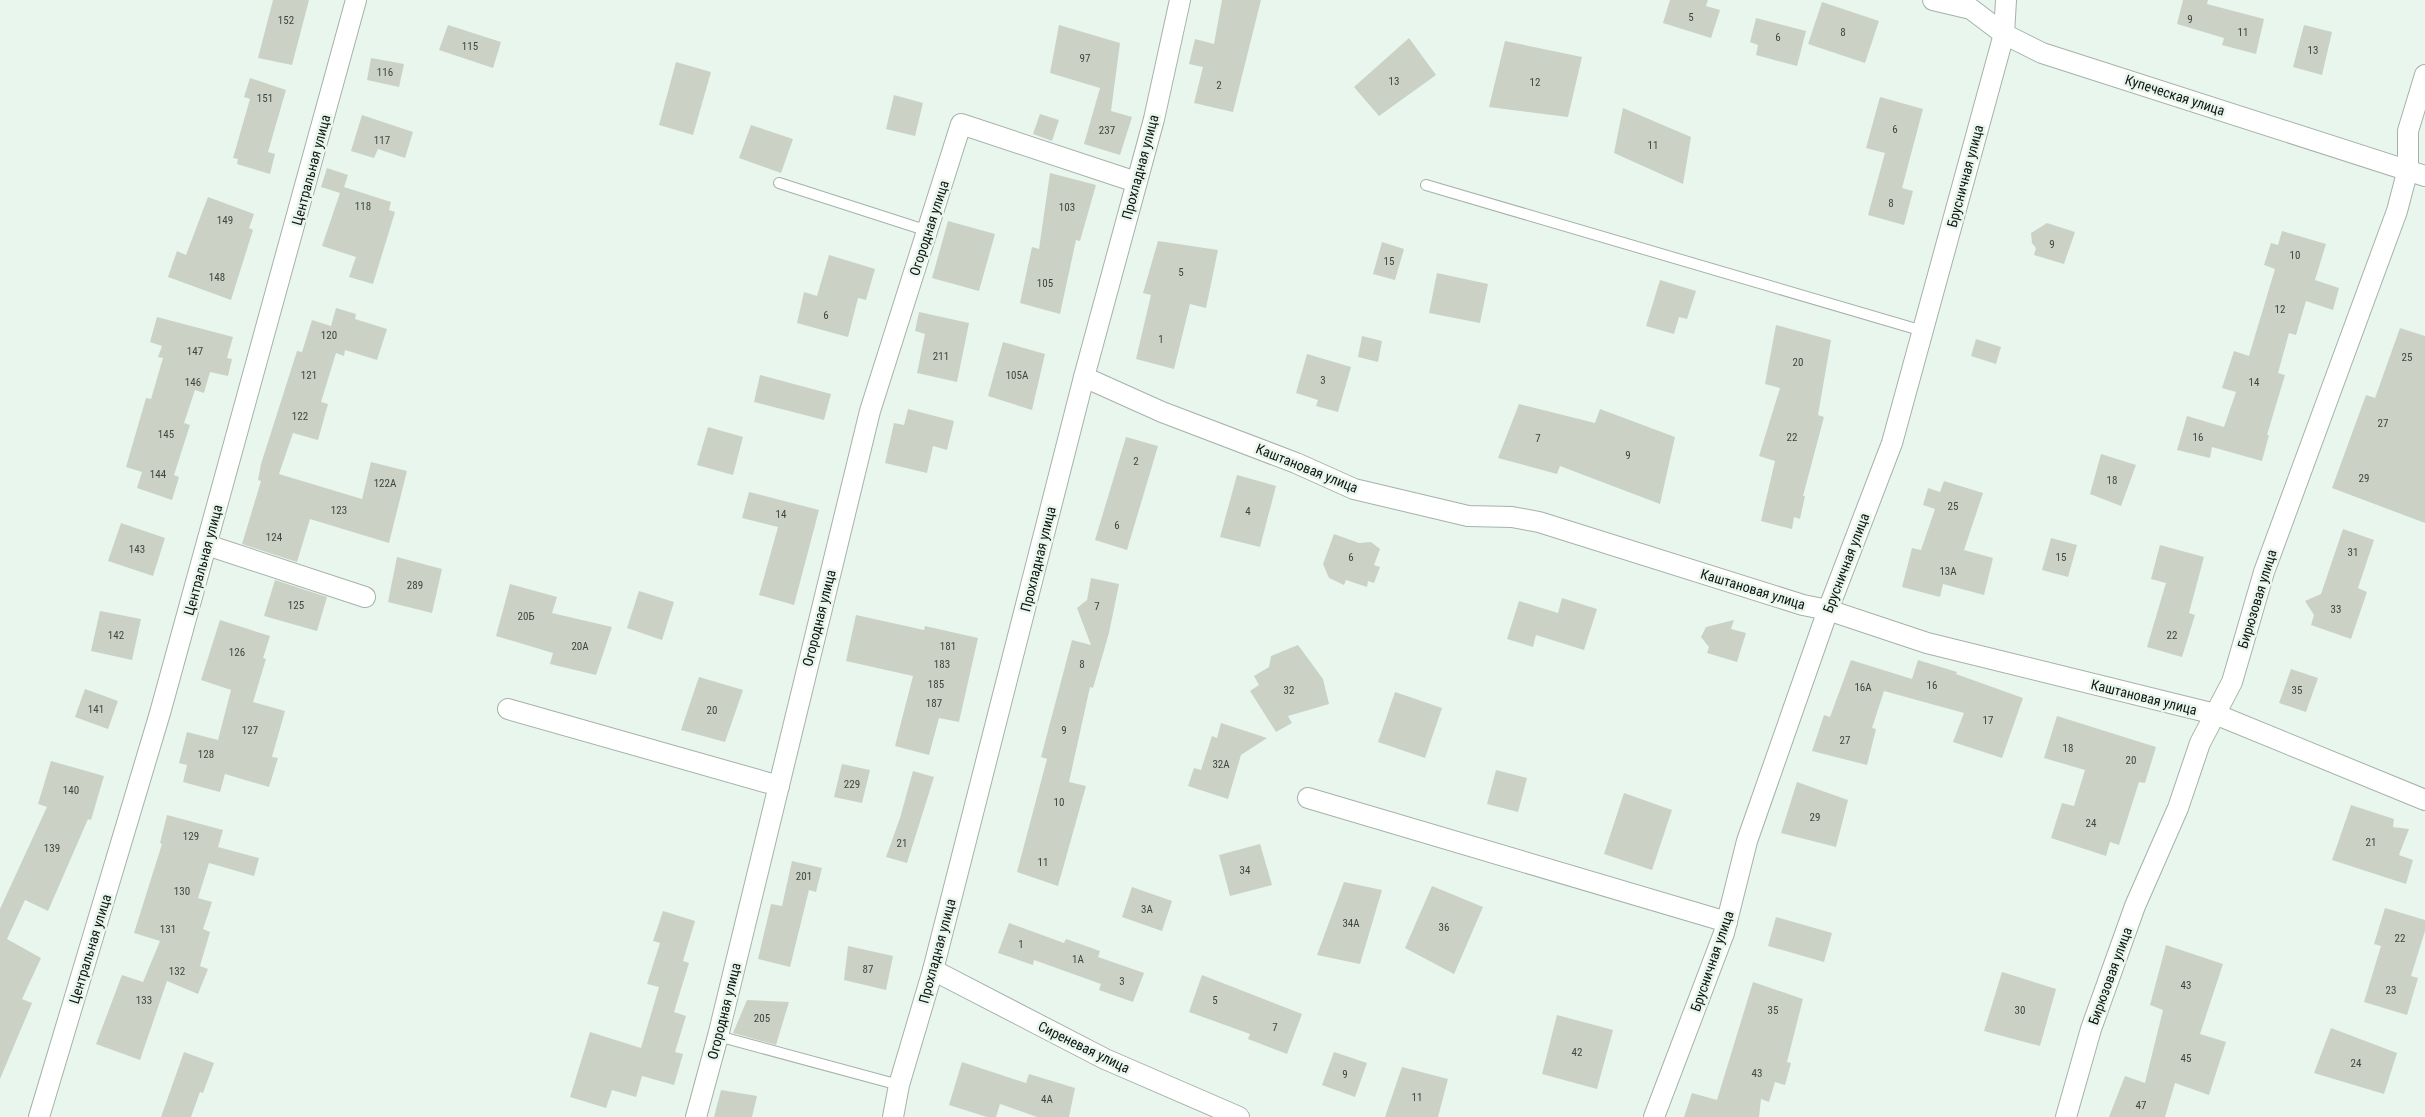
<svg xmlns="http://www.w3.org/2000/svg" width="2425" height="1117" font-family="'Roboto Condensed',sans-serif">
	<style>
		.building { fill: #cbd2c5 }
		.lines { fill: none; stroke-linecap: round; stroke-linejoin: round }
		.service-casing { stroke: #a5b2a9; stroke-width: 12 }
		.minor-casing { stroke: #a5b2a9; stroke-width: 22 }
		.service { stroke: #fff; stroke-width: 10 }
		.minor { stroke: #fff; stroke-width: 20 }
		.labels { text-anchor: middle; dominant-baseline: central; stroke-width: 5; stroke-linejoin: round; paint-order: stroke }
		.number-label { font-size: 11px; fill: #3f443f }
		.street-label { font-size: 14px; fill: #101512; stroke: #e8f6ed }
	</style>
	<rect width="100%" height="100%" fill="#e8f6ed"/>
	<g class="building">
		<polygon points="273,0 309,0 292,65 258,58"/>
		<polygon points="1222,0 1261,0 1233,112 1194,103 1203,67 1189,64 1195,39 1214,44"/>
		<polygon points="1670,0 1708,0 1706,6 1720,10 1711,38 1663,23"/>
		<polygon points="2183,0 2208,0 2207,4 2264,19 2256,54 2222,45 2224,38 2177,24"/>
		<polygon points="1822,2 1879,21 1865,63 1808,44"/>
		<polygon points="1756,18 1806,31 1797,66 1756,55 1758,45 1750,42"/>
		<polygon points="448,25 501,42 493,68 439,50"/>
		<polygon points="1059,25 1120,43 1111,111 1132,117 1120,155 1084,144 1100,88 1050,73"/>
		<polygon points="2304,25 2332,32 2322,75 2293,67"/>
		<polygon points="1409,38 1436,75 1379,116 1354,87"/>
		<polygon points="1505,41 1582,57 1568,117 1489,107"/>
		<polygon points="371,58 404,64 399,87 367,80"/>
		<polygon points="676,62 711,72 693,135 659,125"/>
		<polygon points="250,78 286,90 268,152 275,154 270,174 237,164 238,159 233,158 250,99 244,97"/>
		<polygon points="894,95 923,103 915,136 886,129"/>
		<polygon points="1880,97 1923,109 1902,188 1913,191 1904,225 1868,215 1885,153 1866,148"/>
		<polygon points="1623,108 1691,137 1683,184 1614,153"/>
		<polygon points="1040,114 1059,120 1052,141 1033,134"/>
		<polygon points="362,115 413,132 405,158 378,149 374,158 351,151"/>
		<polygon points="751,125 793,139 781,173 739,158"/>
		<polygon points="327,168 348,175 344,187 391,202 389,210 395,212 373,284 349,277 356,257 322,246 340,193 321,187"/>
		<polygon points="1050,173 1096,185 1080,241 1076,240 1060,314 1020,303 1032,247 1039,249"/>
		<polygon points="208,197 254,214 249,228 253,230 231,300 168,277 177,251 186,255"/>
		<polygon points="948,221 995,234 979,291 932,278"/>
		<polygon points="2047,223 2075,232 2064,264 2034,255 2036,248 2032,243 2031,233"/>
		<polygon points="2282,231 2326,244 2315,280 2339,288 2333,310 2306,301 2296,335 2289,333 2278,373 2285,375 2267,435 2269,435 2262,461 2212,447 2210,458 2177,450 2187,416 2224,427 2236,392 2222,388 2234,351 2249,356 2275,269 2264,265 2271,243 2278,245"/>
		<polygon points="1158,241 1218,250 1206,308 1190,304 1174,369 1136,359 1151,295 1143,293"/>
		<polygon points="1382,242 1404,249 1395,280 1373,274"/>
		<polygon points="829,255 875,269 866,300 858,298 848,337 797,323 804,292 817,296"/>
		<polygon points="1437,273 1488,284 1480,323 1429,313"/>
		<polygon points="1660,280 1696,291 1687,319 1679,317 1674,334 1646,326"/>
		<polygon points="336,308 356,314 355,319 387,329 377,360 345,350 344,356 336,353 321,402 328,404 318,440 293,433 279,474 362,499 371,462 407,471 389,543 310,519 297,562 242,544 261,481 258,480 261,464 297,351 302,352 312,320 331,326"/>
		<polygon points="919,312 969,323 957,382 917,373 925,334 915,331"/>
		<polygon points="157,317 233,337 227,358 232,359 228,376 210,372 204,393 195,390 184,423 190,425 174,475 179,477 172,500 137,488 142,472 126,467 146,398 151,399 163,358 158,357 162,346 150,342"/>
		<polygon points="1776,325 1831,340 1818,415 1824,417 1803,496 1805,496 1800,519 1794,517 1792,529 1761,521 1775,461 1759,456 1780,388 1765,384"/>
		<polygon points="2400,328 2425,336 2425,523 2332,488 2366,395 2375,398"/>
		<polygon points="1362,336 1382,341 1378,362 1358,357"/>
		<polygon points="1976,339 2001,347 1996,364 1971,356"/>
		<polygon points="1003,342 1045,354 1032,410 988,396"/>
		<polygon points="1307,354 1351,367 1338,412 1316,406 1318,400 1296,393"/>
		<polygon points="760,375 831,394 824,420 754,402"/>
		<polygon points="1519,404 1595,423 1600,409 1675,437 1660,504 1560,466 1557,474 1498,458"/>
		<polygon points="908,409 954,421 947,450 933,446 927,473 885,463 894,423 904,425"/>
		<polygon points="708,427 743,437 733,475 697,465"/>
		<polygon points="1126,437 1158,446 1127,550 1095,540"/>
		<polygon points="2101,454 2136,465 2121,506 2090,494"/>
		<polygon points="1237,475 1276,486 1260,547 1220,537"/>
		<polygon points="1944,481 1983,493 1964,550 1993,558 1984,595 1943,584 1940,597 1902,587 1912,548 1921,550 1935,509 1923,505 1928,488 1940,492"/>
		<polygon points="749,492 819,510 794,605 759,595 778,527 742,518"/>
		<polygon points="121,523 165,538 153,576 108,561"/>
		<polygon points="2343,529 2374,540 2358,588 2367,592 2351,639 2311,625 2314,615 2305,601 2321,594"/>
		<polygon points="1334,534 1359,543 1371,542 1380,549 1374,565 1380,567 1374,583 1368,581 1367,587 1346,580 1344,585 1329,578 1323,564"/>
		<polygon points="2051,538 2077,545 2068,577 2042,570"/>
		<polygon points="2160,545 2204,557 2189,613 2195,615 2182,657 2147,647 2166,583 2151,579"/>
		<polygon points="397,557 442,569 432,613 388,602"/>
		<polygon points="1091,578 1119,584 1109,633 1093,688 1090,687 1069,782 1086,786 1058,886 1017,872 1047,759 1041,757 1072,640 1091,645 1077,608 1087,600"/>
		<polygon points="275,580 327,597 317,631 264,616"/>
		<polygon points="510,584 557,597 552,613 612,627 596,675 550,664 553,653 496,636"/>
		<polygon points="639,591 674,602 662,640 627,628"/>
		<polygon points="1562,598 1597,609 1584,650 1536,635 1533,647 1507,639 1519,601 1558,613"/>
		<polygon points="100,611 141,619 132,660 91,651"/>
		<polygon points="856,615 924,630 925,626 978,638 959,722 939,718 929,755 895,746 913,676 846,661"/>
		<polygon points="220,620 270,636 263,658 266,659 253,702 285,711 272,757 278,758 269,787 225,774 220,792 183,782 187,765 179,763 187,732 218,740 231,690 201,680"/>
		<polygon points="1734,620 1731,629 1746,633 1737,662 1707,653 1709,647 1701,637 1706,627"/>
		<polygon points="1298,645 1323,679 1329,704 1288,716 1292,723 1276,732 1250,691 1259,685 1254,676 1269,667 1271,656"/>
		<polygon points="1851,660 1912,679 1918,660 1957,672 1956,674 2023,698 2002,758 1953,742 1964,713 1884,691 1872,728 1876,729 1867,765 1812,751 1824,715 1830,717"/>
		<polygon points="2291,669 2318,678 2306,712 2279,703"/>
		<polygon points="699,677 743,690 725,742 681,730"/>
		<polygon points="85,689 118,701 108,729 75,717"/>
		<polygon points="1395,692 1442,708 1425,758 1378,742"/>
		<polygon points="2057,716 2156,747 2145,783 2139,782 2119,845 2110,842 2106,856 2051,838 2062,803 2074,806 2085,770 2044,758"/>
		<polygon points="1221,723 1267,738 1241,755 1228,799 1188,786 1194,768 1201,770 1212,736 1217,738"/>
		<polygon points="51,761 104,776 91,820 88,819 48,911 25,900 7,939 41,958 22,999 32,1003 0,1079 0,909 47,807 38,804"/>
		<polygon points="842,764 870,770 862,803 834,797"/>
		<polygon points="1496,770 1527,778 1518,812 1487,804"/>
		<polygon points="913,771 934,777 907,863 886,857 900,818"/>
		<polygon points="1797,782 1848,800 1836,847 1781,833"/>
		<polygon points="1624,793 1672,810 1652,870 1604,854"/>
		<polygon points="2351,805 2394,819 2393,827 2409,829 2399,855 2413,860 2406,884 2332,860"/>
		<polygon points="167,815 223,830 218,847 259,858 254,876 209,863 198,898 212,902 203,929 210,932 200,966 208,969 198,994 167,981 140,1060 96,1044 122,975 143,982 160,941 134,933 162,844 160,843"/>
		<polygon points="1260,844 1272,885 1230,896 1219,855"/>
		<polygon points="792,861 822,868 816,892 809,890 790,967 758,959 771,904 782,906"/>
		<polygon points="1344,882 1382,890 1360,964 1317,955"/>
		<polygon points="1432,886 1483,907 1454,974 1405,948"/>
		<polygon points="1132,887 1172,901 1162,931 1122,917"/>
		<polygon points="2385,908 2425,920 2425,931 2411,976 2418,978 2407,1015 2364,1002 2381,946 2374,944"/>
		<polygon points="663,911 695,921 683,961 689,963 674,1012 686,1016 675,1052 683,1054 674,1085 642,1076 636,1097 612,1090 606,1108 570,1097 590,1032 641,1048 659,987 647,984 660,943 653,941"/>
		<polygon points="1776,917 1832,933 1824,962 1768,946"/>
		<polygon points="1009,923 1064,943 1066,939 1100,951 1098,957 1144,973 1133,1002 1099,990 1101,984 1034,960 1033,965 998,953"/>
		<polygon points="2166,945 2223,964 2200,1034 2226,1042 2209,1095 2175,1083 2165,1117 2109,1117 2125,1076 2145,1083 2163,1010 2150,1005"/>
		<polygon points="848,946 893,956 886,990 844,980"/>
		<polygon points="2002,972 2056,989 2040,1046 1984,1031"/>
		<polygon points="1202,975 1302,1014 1287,1054 1248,1039 1250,1034 1189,1012"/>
		<polygon points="1753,982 1803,999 1787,1062 1791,1063 1785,1085 1775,1082 1769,1102 1761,1099 1759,1117 1684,1117 1692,1093 1717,1100"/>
		<polygon points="747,1000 789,1002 776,1045 733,1033"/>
		<polygon points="1557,1015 1613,1030 1597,1089 1542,1074"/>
		<polygon points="2331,1028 2397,1053 2384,1094 2314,1073"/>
		<polygon points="184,1052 214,1063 203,1093 200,1092 191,1117 161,1117"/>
		<polygon points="1334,1052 1367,1063 1355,1097 1322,1085"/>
		<polygon points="962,1062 1026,1083 1029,1074 1075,1088 1069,1117 1037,1117 1000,1104 996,1117 987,1117 949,1105"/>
		<polygon points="1402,1067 1448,1079 1438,1117 1385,1117"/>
		<polygon points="721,1090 757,1096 752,1117 714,1117"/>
	</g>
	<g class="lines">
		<defs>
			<g id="service">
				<polyline points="779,183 928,231"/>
				<polyline points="1426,185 1923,331"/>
				<polyline points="718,1036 899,1085"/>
			</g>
			<g id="minor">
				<polyline points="1933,0 1971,9 2004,34 2042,53 2425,176"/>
				<polyline points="1084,377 1162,412 1296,463 1354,489 1468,516 1512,517 1539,522 1803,605 1828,610 1927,643 2215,714 2425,800"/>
				<polyline points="207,545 365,597"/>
				<polyline points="508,709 779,786"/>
				<polyline points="1308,798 1727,922"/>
				<polyline points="933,970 1105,1059 1239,1117"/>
				<polyline points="39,1117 160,713 356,0"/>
				<polyline points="696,1117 718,1036 870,411 961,124 1136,182"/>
				<polyline points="893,1117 899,1085 933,970 1084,377 1154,119 1180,0"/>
				<polyline points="1654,1117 1724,933 1747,841 1828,610 1892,443 2004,34 2006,0"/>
				<polyline points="2066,1117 2091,1029 2135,906 2178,808 2200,743 2232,682 2264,572 2397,211 2408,169 2408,131 2425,75"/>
			</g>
		</defs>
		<use href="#service" class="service-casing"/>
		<use href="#minor" class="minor-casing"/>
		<use href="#service" class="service"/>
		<use href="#minor" class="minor"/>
	</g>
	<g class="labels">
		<g class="number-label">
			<text x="1691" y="17">5</text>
			<text x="2190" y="19">9</text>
			<text x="286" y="20">152</text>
			<text x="1843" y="32">8</text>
			<text x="2243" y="32">11</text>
			<text x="1778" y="37">6</text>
			<text x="470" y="46">115</text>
			<text x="2313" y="50">13</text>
			<text x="1085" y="58">97</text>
			<text x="385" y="72">116</text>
			<text x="1394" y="81">13</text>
			<text x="1535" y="82">12</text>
			<text x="1219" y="85">2</text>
			<text x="265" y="98">151</text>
			<text x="1895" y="129">6</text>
			<text x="1107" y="130">237</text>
			<text x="382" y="140">117</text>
			<text x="1653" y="145">11</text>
			<text x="1891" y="203">8</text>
			<text x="363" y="206">118</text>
			<text x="1067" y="207">103</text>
			<text x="225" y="220">149</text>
			<text x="2052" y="244">9</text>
			<text x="2295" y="255">10</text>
			<text x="1389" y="261">15</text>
			<text x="1181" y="272">5</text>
			<text x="217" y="277">148</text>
			<text x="1045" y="283">105</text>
			<text x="2280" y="309">12</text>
			<text x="826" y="315">6</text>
			<text x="329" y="335">120</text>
			<text x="1161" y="339">1</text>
			<text x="195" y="351">147</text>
			<text x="941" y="356">211</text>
			<text x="2407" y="357">25</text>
			<text x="1798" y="362">20</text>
			<text x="309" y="375">121</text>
			<text x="1017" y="375">105А</text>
			<text x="1323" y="380">3</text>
			<text x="193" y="382">146</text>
			<text x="2254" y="382">14</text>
			<text x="300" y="416">122</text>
			<text x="2383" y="423">27</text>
			<text x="166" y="434">145</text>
			<text x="1792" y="437">22</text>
			<text x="2198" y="437">16</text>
			<text x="1538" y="438">7</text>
			<text x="1628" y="455">9</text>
			<text x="1136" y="461">2</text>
			<text x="158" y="474">144</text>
			<text x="2364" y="478">29</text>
			<text x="2112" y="480">18</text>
			<text x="385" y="483">122А</text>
			<text x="1953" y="506">25</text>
			<text x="339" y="510">123</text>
			<text x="1248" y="511">4</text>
			<text x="781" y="514">14</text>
			<text x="1117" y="525">6</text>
			<text x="274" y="537">124</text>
			<text x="137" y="549">143</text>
			<text x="2353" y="552">31</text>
			<text x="1351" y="557">6</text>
			<text x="2061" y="557">15</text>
			<text x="1948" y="571">13А</text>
			<text x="415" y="585">289</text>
			<text x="296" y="605">125</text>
			<text x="1097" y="606">7</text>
			<text x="2336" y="609">33</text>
			<text x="526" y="616">20Б</text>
			<text x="116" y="635">142</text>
			<text x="2172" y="635">22</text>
			<text x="580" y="646">20А</text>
			<text x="948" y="646">181</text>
			<text x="237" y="652">126</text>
			<text x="942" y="664">183</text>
			<text x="1082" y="664">8</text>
			<text x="936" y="684">185</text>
			<text x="1932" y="685">16</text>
			<text x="1863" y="687">16А</text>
			<text x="1289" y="690">32</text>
			<text x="2297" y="690">35</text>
			<text x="934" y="703">187</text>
			<text x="96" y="709">141</text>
			<text x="712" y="710">20</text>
			<text x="1988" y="720">17</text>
			<text x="250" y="730">127</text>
			<text x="1064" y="730">9</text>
			<text x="1845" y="740">27</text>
			<text x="2068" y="748">18</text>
			<text x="206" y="754">128</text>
			<text x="2131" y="760">20</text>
			<text x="1221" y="764">32А</text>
			<text x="852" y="784">229</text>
			<text x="71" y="790">140</text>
			<text x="1059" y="802">10</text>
			<text x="1815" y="817">29</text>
			<text x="2091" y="823">24</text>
			<text x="191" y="836">129</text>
			<text x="2371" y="842">21</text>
			<text x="902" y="843">21</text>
			<text x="52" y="848">139</text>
			<text x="1043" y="862">11</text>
			<text x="1245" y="870">34</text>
			<text x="804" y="876">201</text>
			<text x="182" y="891">130</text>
			<text x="1147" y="909">3А</text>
			<text x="1351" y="923">34А</text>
			<text x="1444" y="927">36</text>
			<text x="168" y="929">131</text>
			<text x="2400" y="938">22</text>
			<text x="1021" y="944">1</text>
			<text x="1078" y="959">1А</text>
			<text x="868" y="969">87</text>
			<text x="177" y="971">132</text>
			<text x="1122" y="981">3</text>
			<text x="2186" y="985">43</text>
			<text x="2391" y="990">23</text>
			<text x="144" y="1000">133</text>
			<text x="1215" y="1000">5</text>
			<text x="1773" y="1010">35</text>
			<text x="2020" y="1010">30</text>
			<text x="762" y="1018">205</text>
			<text x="1275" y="1027">7</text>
			<text x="1577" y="1052">42</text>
			<text x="2186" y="1058">45</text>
			<text x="2356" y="1063">24</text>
			<text x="1757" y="1073">43</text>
			<text x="1345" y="1074">9</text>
			<text x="1417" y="1097">11</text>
			<text x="1047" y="1099">4А</text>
			<text x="2141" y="1105">47</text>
		</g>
		<g class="street-label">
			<text transform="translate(2175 95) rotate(18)">Купеческая улица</text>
			<text transform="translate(1140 167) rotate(-75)">Прохладная улица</text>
			<text transform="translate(311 170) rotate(-75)">Центральная улица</text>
			<text transform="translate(1965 176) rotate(-75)">Брусничная улица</text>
			<text transform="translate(929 228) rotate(-72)">Огородная улица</text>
			<text transform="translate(1307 468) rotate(22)">Каштановая улица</text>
			<text transform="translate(1038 559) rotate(-76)">Прохладная улица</text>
			<text transform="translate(203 560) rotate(-75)">Центральная улица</text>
			<text transform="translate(1846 563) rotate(-69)">Брусничная улица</text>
			<text transform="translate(1753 589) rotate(17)">Каштановая улица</text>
			<text transform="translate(2257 599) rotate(-73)">Бирюзовая улица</text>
			<text transform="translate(819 618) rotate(-76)">Огородная улица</text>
			<text transform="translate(2144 697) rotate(14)">Каштановая улица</text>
			<text transform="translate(90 949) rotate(-73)">Центральная улица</text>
			<text transform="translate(937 951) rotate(-75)">Прохладная улица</text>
			<text transform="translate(1712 961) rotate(-71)">Брусничная улица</text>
			<text transform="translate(2110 976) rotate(-70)">Бирюзовая улица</text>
			<text transform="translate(724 1011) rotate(-76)">Огородная улица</text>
			<text transform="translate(1084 1047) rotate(26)">Сиреневая улица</text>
		</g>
	</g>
</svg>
